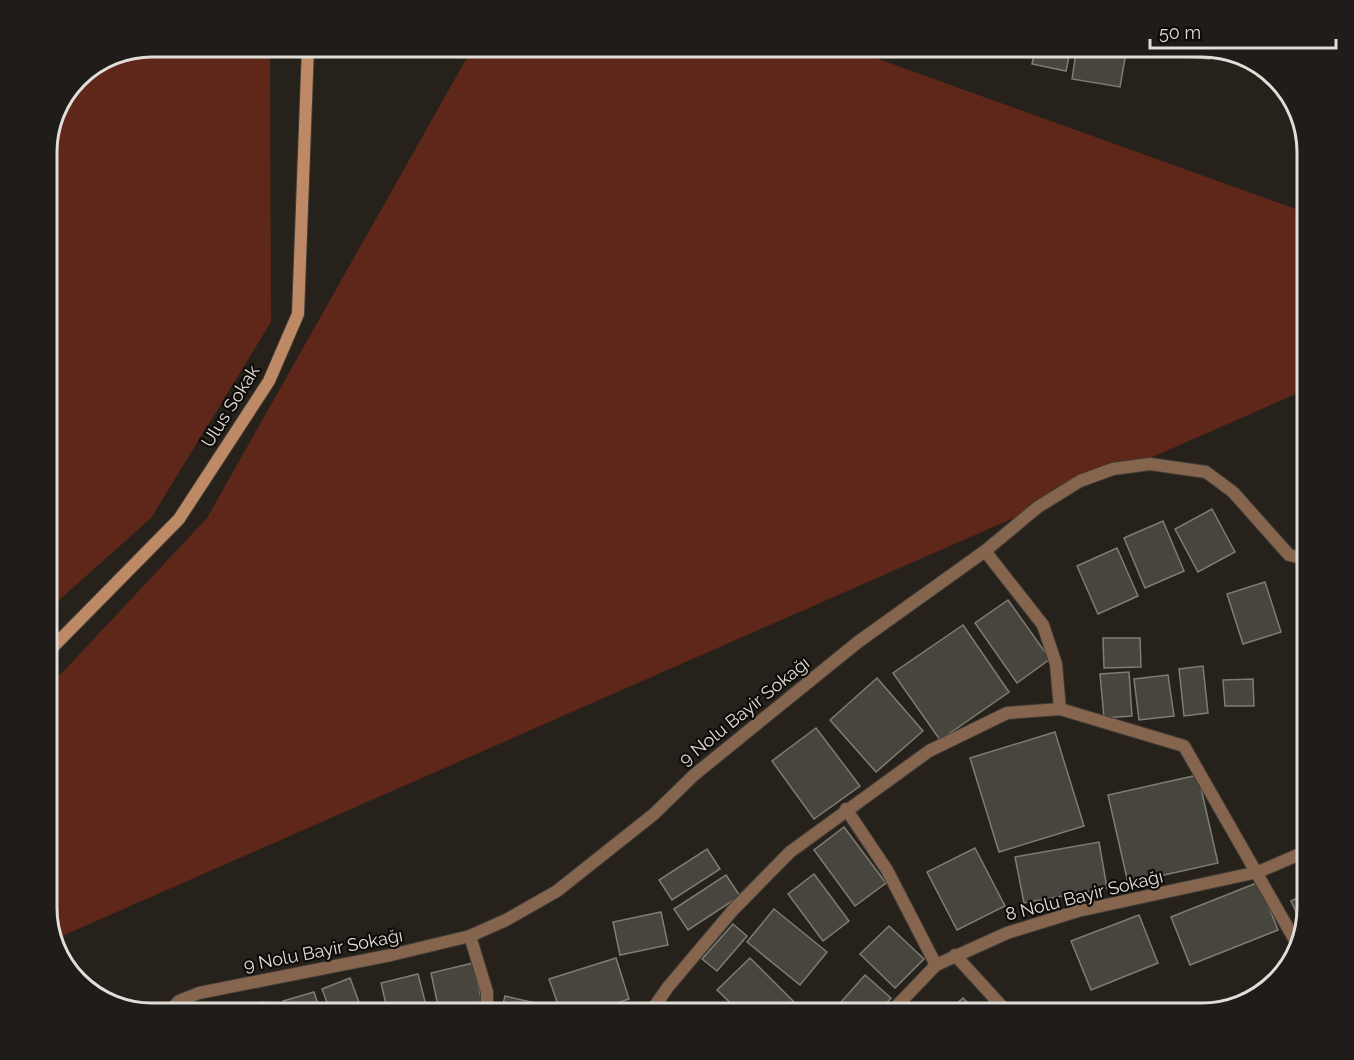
<svg xmlns="http://www.w3.org/2000/svg" width="1354" height="1060" font-family="Raleway,sans-serif">
	<style>
		.green { fill: #5f2719 }
		.building { fill: #47453d; stroke: #7e7c73; stroke-width: 1.5 }
		.lines { fill: none; stroke-linecap: round; stroke-linejoin: round }
		.street-casing { stroke: #403c36; stroke-width: 14 }
		.secondary-casing { stroke: #403c36; stroke-width: 14 }
		.street { stroke: #85654e; stroke-width: 12 }
		.secondary { stroke: #be8a66; stroke-width: 12 }
		.labels { text-anchor: middle; dominant-baseline: central; stroke-width: 4.5; stroke-linejoin: round; paint-order: stroke }
		.street-label { font-size: 18px; fill: #e1ddd9; stroke: #0e0b08 }
		.rim { fill: none; stroke: #e1ddd9; stroke-width: 3 }
	</style>
	<rect width="100%" height="100%" fill="#26221b"/>
	<g class="green">
		<polygon points="152,47 270,47 271,322 151,518 47,611 47,144 57,105 82,73"/>
		<polygon points="473,47 845,47 1307,213 1307,389 53,940 47,915 47,683 62,673 207,518"/>
	</g>
	<g class="building">
		<polygon points="990,47 1022,47 1022,53 990,52"/>
		<polygon points="1036,47 1071,47 1066,71 1032,64"/>
		<polygon points="1077,47 1127,47 1120,87 1072,79"/>
		<polygon points="1160,47 1203,47 1211,49 1210,59 1160,55"/>
		<polygon points="1212,509 1235,552 1198,572 1175,529"/>
		<polygon points="1163,521 1184,571 1145,588 1124,538"/>
		<polygon points="1117,548 1138,596 1098,614 1077,566"/>
		<polygon points="1265,582 1281,632 1243,644 1227,594"/>
		<polygon points="1008,600 1050,659 1017,683 975,623"/>
		<polygon points="963,625 1009,692 940,740 893,673"/>
		<polygon points="1103,638 1140,638 1141,667 1104,668"/>
		<polygon points="1203,666 1208,713 1184,716 1179,669"/>
		<polygon points="1129,672 1132,716 1104,718 1100,674"/>
		<polygon points="1168,675 1174,716 1139,720 1134,679"/>
		<polygon points="877,678 923,731 876,772 830,720"/>
		<polygon points="1253,679 1254,706 1225,706 1223,680"/>
		<polygon points="816,728 860,786 814,819 772,761"/>
		<polygon points="1055,732 1084,826 999,852 970,758"/>
		<polygon points="1198,775 1218,863 1128,883 1108,795"/>
		<polygon points="844,827 886,883 855,906 814,850"/>
		<polygon points="1099,842 1107,888 1024,903 1015,857"/>
		<polygon points="975,848 1005,906 957,930 927,872"/>
		<polygon points="707,849 720,869 672,900 659,880"/>
		<polygon points="814,874 849,921 823,941 788,894"/>
		<polygon points="726,875 740,896 688,930 674,909"/>
		<polygon points="1259,882 1278,930 1190,965 1171,917"/>
		<polygon points="1307,894 1307,909 1302,925 1291,901"/>
		<polygon points="774,909 827,952 800,985 747,942"/>
		<polygon points="661,912 668,945 620,955 613,922"/>
		<polygon points="1139,915 1158,963 1091,990 1071,941"/>
		<polygon points="733,924 747,936 717,971 702,959"/>
		<polygon points="889,926 924,959 895,988 860,954"/>
		<polygon points="616,958 629,999 587,1013 561,1013 549,979"/>
		<polygon points="750,958 801,1009 796,1013 741,1013 717,990"/>
		<polygon points="473,963 482,1002 439,1011 431,973"/>
		<polygon points="418,974 428,1013 388,1013 381,983"/>
		<polygon points="865,975 891,998 878,1013 839,1013 834,1010"/>
		<polygon points="350,978 363,1013 331,1013 322,989"/>
		<polygon points="314,992 321,1013 286,1013 283,1001"/>
		<polygon points="505,996 540,1004 538,1013 501,1013"/>
		<polygon points="963,998 978,1013 946,1013"/>
		<polygon points="264,1002 267,1013 212,1013"/>
	</g>
	<g class="lines">
		<defs>
			<g id="street">
				<polyline points="985,551 1043,625 1056,664 1060,709"/>
				<polyline points="846,809 887,870 936,965"/>
				<polyline points="470,936 487,992 487,1013"/>
				<polyline points="955,955 1008,1013"/>
				<polyline points="168,1013 179,1001 199,993 391,955 470,936 506,920 557,891 654,814 694,775 858,642 985,551 1038,507 1080,481 1113,469 1150,464 1206,472 1233,492 1289,555 1307,559"/>
				<polyline points="650,1013 668,987 733,910 790,852 929,751 1007,713 1060,709 1184,746 1296,942"/>
				<polyline points="890,1013 936,965 1007,933 1078,911 1258,872 1307,851"/>
			</g>
			<polyline id="secondary" points="47,653 179,519 269,381 298,314 308,47"/>
		</defs>
		<use href="#street" class="street-casing"/>
		<use href="#secondary" class="secondary-casing"/>
		<use href="#street" class="street"/>
		<use href="#secondary" class="secondary"/>
	</g>
	<g class="labels">
		<g class="street-label">
			<text transform="translate(230 406) rotate(-58)">Ulus Sokak</text>
			<text transform="translate(744 711) rotate(-39)">9 Nolu Bayir Sokağı</text>
			<text transform="translate(1084 895) rotate(-14)">8 Nolu Bayir Sokağı</text>
			<text transform="translate(323 950) rotate(-11)">9 Nolu Bayir Sokağı</text>
		</g>
	</g>
	<path d="M0 0H1354V1060H0ZM152 57H1202A95 95 0 0 1 1297 152V908A95 95 0 0 1 1202 1003H152A95 95 0 0 1 57 908V152A95 95 0 0 1 152 57Z" fill="#1f1c19" fill-rule="evenodd"/>
	<path class="rim" d="M152 57H1202A95 95 0 0 1 1297 152V908A95 95 0 0 1 1202 1003H152A95 95 0 0 1 57 908V152A95 95 0 0 1 152 57Z"/>
	<path d="M1150 39v9h186v-9" fill="none" stroke="#e1ddd9" stroke-width="3"/>
	<text x="1159" y="39" font-size="18" fill="#e1ddd9" stroke="#0e0b08" stroke-width="4.5" paint-order="stroke">50 m</text>
</svg>
